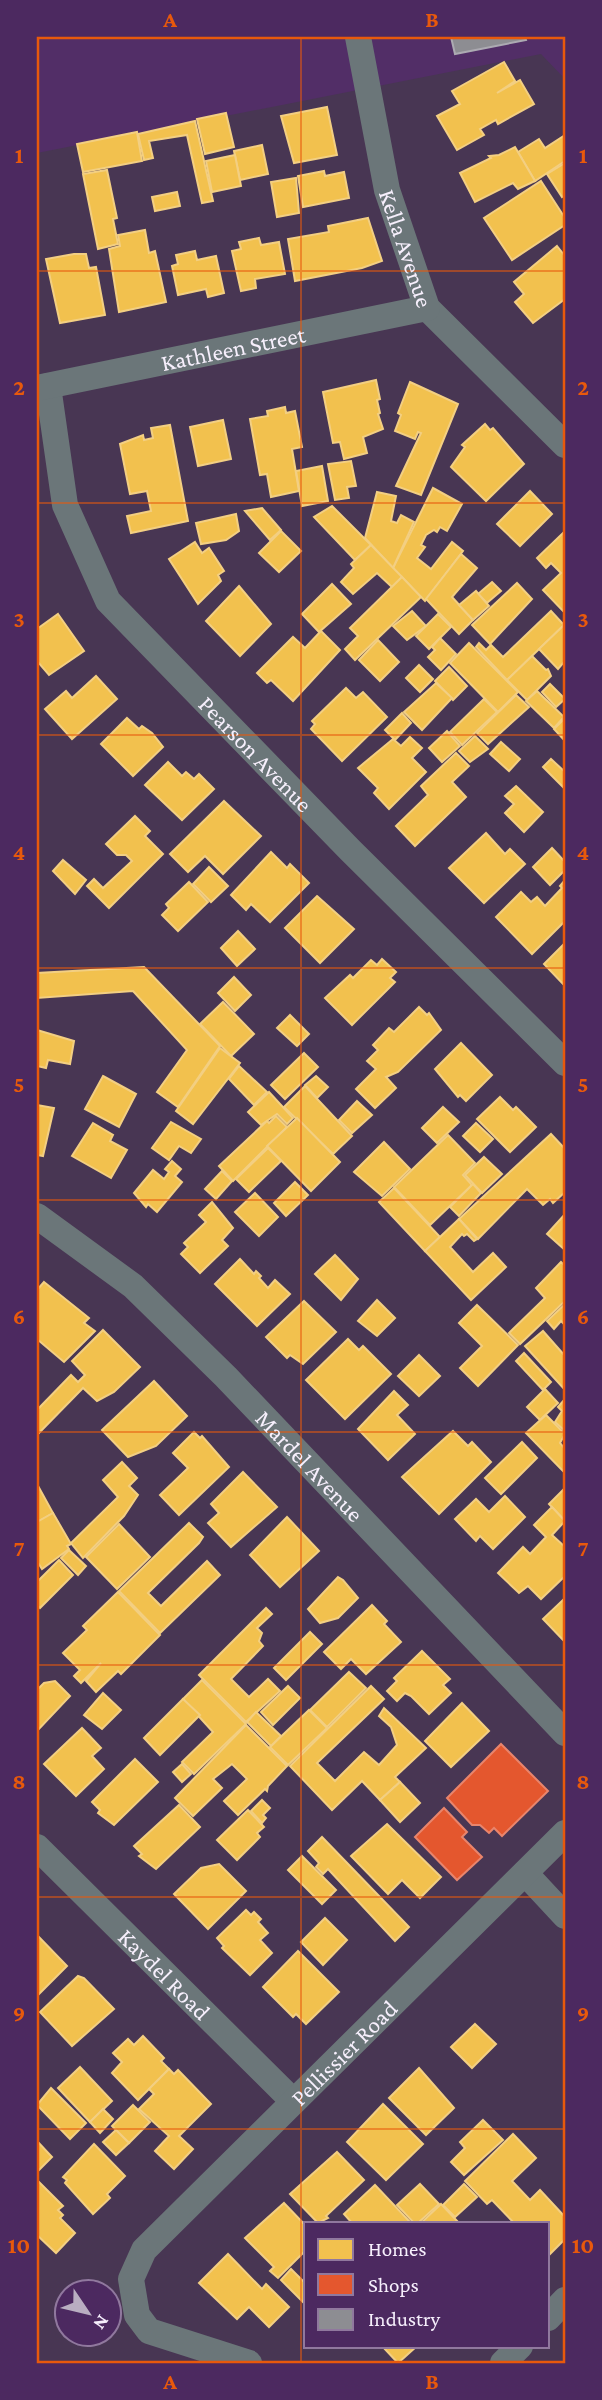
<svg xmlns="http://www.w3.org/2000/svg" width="602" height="2400" font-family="'Crimson Pro',serif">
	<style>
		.built { fill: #522e67 }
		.homes { fill: #f2c14e; stroke: #f3cf82; stroke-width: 2 }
		.shops { fill: #e4572e; stroke: #e9856c; stroke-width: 2 }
		.industry { fill: #8d8d92; stroke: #acaab2; stroke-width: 2 }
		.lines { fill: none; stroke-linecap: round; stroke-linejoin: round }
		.minor { stroke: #6b7679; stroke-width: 26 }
		.grid { fill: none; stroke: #e8590c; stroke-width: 2; stroke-opacity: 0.55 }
		.labels { text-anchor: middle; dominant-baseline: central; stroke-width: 7; stroke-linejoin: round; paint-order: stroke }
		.street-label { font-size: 24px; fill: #f6effc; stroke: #4c2960 }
		.neatline { fill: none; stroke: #e8590c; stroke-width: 2.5 }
		.grid-label { font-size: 23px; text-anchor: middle; font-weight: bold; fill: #e8590c }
	</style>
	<rect width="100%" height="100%" fill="#483653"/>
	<polygon class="built" points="37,37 565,37 565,79 541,54 37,153"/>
	<g class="homes">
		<polygon points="504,62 515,81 497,93 520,80 534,104 498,124 496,120 480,129 484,135 457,150 437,116 460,104 452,91"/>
		<polygon points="327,107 337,155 294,163 281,116"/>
		<polygon points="226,113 234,147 205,154 197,119"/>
		<polygon points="195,121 213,201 202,203 187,135 149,141 153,158 144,160 138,134"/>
		<polygon points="137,132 142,161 83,172 77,144"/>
		<polygon points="565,135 565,161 535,181 518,152 539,139 545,148"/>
		<polygon points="262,145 268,174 240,180 234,151"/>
		<polygon points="515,147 535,181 518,189 513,183 475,202 460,173 491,158 489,156 499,155"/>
		<polygon points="235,155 241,186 212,192 206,161"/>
		<polygon points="565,163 565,195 562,197 547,174"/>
		<polygon points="107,170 117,218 113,219 118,244 98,249 83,174"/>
		<polygon points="324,171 325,176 344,172 349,198 303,207 298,176"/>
		<polygon points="296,178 299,213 277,217 271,182"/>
		<polygon points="541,181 565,218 565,225 512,260 484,218"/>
		<polygon points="177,192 180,206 155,211 152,197"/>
		<polygon points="368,218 382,261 362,268 295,281 288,239 329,232 328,226"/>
		<polygon points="145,230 149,253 155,251 166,302 119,312 109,249 120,246 118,235"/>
		<polygon points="259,238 261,245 279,242 285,274 255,279 256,288 241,291 232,251 241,249 239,242"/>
		<polygon points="557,246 565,256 565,299 533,323 515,302 524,294 514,282"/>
		<polygon points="195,251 197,260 216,256 224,293 208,297 206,289 178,295 172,266 178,264 176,255"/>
		<polygon points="74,254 86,254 89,268 96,267 105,315 60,323 46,259"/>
		<polygon points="376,380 380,399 377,400 380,413 378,414 383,429 363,437 367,453 344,459 340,442 333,443 323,392"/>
		<polygon points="410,382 458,404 421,495 396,486 421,433 418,432 415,439 395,431 401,415 398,413"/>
		<polygon points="285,407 286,413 295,411 302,447 292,449 299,491 271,497 267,474 260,475 250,419 268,416 267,411"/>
		<polygon points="223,420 231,459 198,466 190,427"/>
		<polygon points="485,424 490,430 493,428 524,464 486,501 451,467 465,447 462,445"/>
		<polygon points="170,425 188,521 131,533 127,516 151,511 147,491 130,494 120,444 143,435 144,440 153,438 151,428"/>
		<polygon points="351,461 356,486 347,487 349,498 335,500 328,464"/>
		<polygon points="322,466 328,501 302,506 296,471"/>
		<polygon points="433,488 462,504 447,531 440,527 437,532 434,530 426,535 421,545 425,547 417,558 431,569 452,542 463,551 425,601 393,568"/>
		<polygon points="530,491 552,514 520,546 497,524"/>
		<polygon points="377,492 396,496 391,521 397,523 401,515 414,522 393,568 365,538"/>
		<polygon points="332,506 371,545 355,560 314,517"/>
		<polygon points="262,508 281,530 270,540 245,511"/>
		<polygon points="236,514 239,531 226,540 201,544 196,523"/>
		<polygon points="281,531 301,551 279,572 259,553"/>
		<polygon points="565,531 565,613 543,590 561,573 551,563 546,568 537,558"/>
		<polygon points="195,542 202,553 209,548 224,571 218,575 221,581 198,604 169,559"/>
		<polygon points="371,545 402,577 392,587 377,573 353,594 341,582 354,568 351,564"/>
		<polygon points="461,554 477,568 452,597 473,620 459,634 426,599"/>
		<polygon points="402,577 421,597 355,660 345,649 358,636 350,628"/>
		<polygon points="492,582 501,591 487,603 478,594"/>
		<polygon points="517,583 532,599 490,644 472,625"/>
		<polygon points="332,584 351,604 319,632 302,614"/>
		<polygon points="239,586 271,624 240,656 206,621"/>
		<polygon points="476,591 489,606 473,620 459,605"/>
		<polygon points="412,611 426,626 407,640 393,626"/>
		<polygon points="551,611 564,625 507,680 476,647 479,643 486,650 491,645 503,657"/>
		<polygon points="58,614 84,651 49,675 37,661 37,629"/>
		<polygon points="438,614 451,627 429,649 416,636"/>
		<polygon points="564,625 565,661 558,669 539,649"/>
		<polygon points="321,631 340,650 293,701 271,680 267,683 257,673 293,637 305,648"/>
		<polygon points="440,638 456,654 441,670 428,657 435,650 432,647"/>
		<polygon points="378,640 399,662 380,681 359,660"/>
		<polygon points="469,643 518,692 498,712 450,663"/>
		<polygon points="532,656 546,670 548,669 551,676 527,700 507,680"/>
		<polygon points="419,665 433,679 420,692 406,678"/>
		<polygon points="449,667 467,686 453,700 435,681"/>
		<polygon points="96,676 117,699 72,739 45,709 66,691 72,698"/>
		<polygon points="436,683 452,698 422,730 404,712"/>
		<polygon points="550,684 565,699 556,707 542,692"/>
		<polygon points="346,688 356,698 363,692 387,717 342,761 311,729 315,724 312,721"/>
		<polygon points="537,691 564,717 554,728 526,701"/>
		<polygon points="516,695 529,707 488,744 477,733"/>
		<polygon points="484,699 497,712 462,745 450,732"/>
		<polygon points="402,713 411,723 395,740 385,730"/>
		<polygon points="127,718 139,729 142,726 152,733 163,747 133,776 101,744"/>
		<polygon points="565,718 565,741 554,729"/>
		<polygon points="447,731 460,746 442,762 429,748"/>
		<polygon points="475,736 488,749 470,762 459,751"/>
		<polygon points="410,737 422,748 412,758 426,772 389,809 374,793 378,788 358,768 393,739 401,746"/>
		<polygon points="501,742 520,759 509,771 490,754"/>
		<polygon points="456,753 469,766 452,782 466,797 415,846 396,826 428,795 421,786"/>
		<polygon points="551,759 565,772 565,789 543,767"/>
		<polygon points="168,762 182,776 186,772 194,779 199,774 214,789 182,820 145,785"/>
		<polygon points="516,786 543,812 524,832 505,813 514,804 505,796"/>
		<polygon points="224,801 261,836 223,874 205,856 188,872 170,854"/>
		<polygon points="135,816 150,831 145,836 163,854 109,908 87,886 94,879 103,888 132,861 126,855 117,855 106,844"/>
		<polygon points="486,833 505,854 510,849 525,864 484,903 449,868"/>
		<polygon points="552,848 565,862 565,870 550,885 533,867"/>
		<polygon points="271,852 287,868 290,864 309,883 270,922 251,904 246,910 231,895"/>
		<polygon points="63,860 86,880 75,894 53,871"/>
		<polygon points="209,867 228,886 211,902 193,884"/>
		<polygon points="565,880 565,921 532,954 496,917 521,892 531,902 537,897 545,906 562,888 560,886"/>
		<polygon points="189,882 208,902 178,931 162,915 169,908 166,904"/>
		<polygon points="317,896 354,929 320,963 285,928"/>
		<polygon points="238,931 255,949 237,966 221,948"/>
		<polygon points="565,943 565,986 544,964"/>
		<polygon points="382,959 396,972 390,978 395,982 352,1025 325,998 350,975 353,978 371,960 377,965"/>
		<polygon points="144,967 220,1046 178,1107 157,1092 187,1050 133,991 37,998 37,973"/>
		<polygon points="234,977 251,995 235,1011 218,993"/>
		<polygon points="223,1002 254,1034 231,1056 200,1024"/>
		<polygon points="419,1007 427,1015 429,1013 441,1030 398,1072 386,1077 396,1088 375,1108 356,1089 376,1069 367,1061 378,1050 373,1045 389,1028 394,1032"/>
		<polygon points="290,1015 309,1034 297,1046 277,1028"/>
		<polygon points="37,1030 74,1041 70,1064 48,1060 46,1068 37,1066"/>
		<polygon points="461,1043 492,1075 466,1101 460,1095 458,1097 435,1069"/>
		<polygon points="220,1048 240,1063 193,1124 176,1111"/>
		<polygon points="304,1053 318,1067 285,1099 271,1085"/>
		<polygon points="239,1066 267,1092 254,1105 229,1079"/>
		<polygon points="103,1076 136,1094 119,1127 85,1109"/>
		<polygon points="316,1076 328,1087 317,1098 305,1085"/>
		<polygon points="305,1086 352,1136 333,1154 284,1107"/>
		<polygon points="269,1092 293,1118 287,1124 277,1114 261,1125 248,1112"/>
		<polygon points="500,1097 513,1110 516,1107 536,1127 510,1152 477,1119"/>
		<polygon points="357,1101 372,1115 352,1133 339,1120"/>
		<polygon points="37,1105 54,1108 43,1156 37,1155"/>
		<polygon points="443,1107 459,1122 437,1143 422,1128"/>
		<polygon points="276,1116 287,1127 233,1181 219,1166 267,1121 269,1123"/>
		<polygon points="297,1118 340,1162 311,1191 267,1146"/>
		<polygon points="171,1122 201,1139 191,1153 179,1146 169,1160 152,1148"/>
		<polygon points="93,1123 113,1135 110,1141 127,1150 111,1178 72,1156"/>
		<polygon points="476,1123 493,1139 480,1152 463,1136"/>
		<polygon points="551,1134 565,1149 565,1192 553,1203 550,1199 543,1205 527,1189 478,1239 459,1219"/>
		<polygon points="448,1135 475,1163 463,1175 472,1185 430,1225 394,1187"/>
		<polygon points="384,1142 410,1169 382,1196 354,1172"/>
		<polygon points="268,1148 281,1161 249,1192 236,1179"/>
		<polygon points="484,1157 502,1174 482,1193 465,1175"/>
		<polygon points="172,1161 181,1169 175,1176 182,1182 157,1212 148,1204 146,1207 134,1193 153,1170 164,1179 169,1172 165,1169"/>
		<polygon points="222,1171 232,1181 216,1199 205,1189"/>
		<polygon points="295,1182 308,1195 286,1216 274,1203"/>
		<polygon points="473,1184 481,1193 459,1216 450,1207"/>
		<polygon points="394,1188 440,1237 425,1251 379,1202"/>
		<polygon points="255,1193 278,1217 259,1236 235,1212"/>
		<polygon points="212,1202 233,1228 222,1240 228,1246 200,1273 181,1254 188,1247 184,1243 206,1222 199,1215"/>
		<polygon points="565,1214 565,1250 547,1234"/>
		<polygon points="459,1219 477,1239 474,1241 467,1234 464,1236 462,1234 450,1247 473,1272 493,1253 506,1267 471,1300 425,1251"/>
		<polygon points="335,1255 358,1279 341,1300 315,1274"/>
		<polygon points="240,1259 254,1274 256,1271 261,1276 259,1278 268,1288 275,1280 290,1294 257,1326 215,1284"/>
		<polygon points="561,1262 565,1266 565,1301 520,1344 509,1333 545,1298 536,1288"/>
		<polygon points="44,1282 89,1318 84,1323 95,1331 64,1362 37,1339 37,1290"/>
		<polygon points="377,1300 395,1318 377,1336 358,1321"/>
		<polygon points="304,1301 336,1332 303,1364 290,1355 287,1358 266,1337"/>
		<polygon points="565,1304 565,1325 561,1321 554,1329 547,1321"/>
		<polygon points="477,1305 518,1345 478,1386 460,1368 482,1346 459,1323"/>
		<polygon points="103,1330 140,1367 114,1392 97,1401 83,1388 37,1435 37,1410 71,1375 78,1382 85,1375 72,1361"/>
		<polygon points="543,1331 565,1356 565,1390 525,1346"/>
		<polygon points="348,1339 359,1350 363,1346 391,1374 345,1419 306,1380"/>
		<polygon points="524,1353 551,1382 543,1390 516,1361"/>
		<polygon points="419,1355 440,1376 419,1396 398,1376"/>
		<polygon points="154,1381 187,1416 156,1446 128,1457 102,1430"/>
		<polygon points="545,1389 558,1403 540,1420 527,1407"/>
		<polygon points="394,1391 408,1405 397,1415 415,1434 388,1460 358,1429"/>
		<polygon points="565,1399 565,1431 555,1422 562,1411 558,1407"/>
		<polygon points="546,1415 565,1434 560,1443 565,1449 565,1473 526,1433"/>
		<polygon points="453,1431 468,1446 472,1442 491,1462 439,1514 402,1477"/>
		<polygon points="194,1432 200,1438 202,1436 229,1467 179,1515 160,1495 188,1468 173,1453"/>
		<polygon points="522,1442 537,1458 501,1494 485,1478"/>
		<polygon points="122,1462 137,1478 129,1486 138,1495 124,1516 83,1558 71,1543 118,1497 103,1480"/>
		<polygon points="243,1472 277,1507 231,1547 208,1523 219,1513 211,1504"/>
		<polygon points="37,1484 53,1513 37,1522"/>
		<polygon points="565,1488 565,1521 549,1504"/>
		<polygon points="505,1496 525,1517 493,1549 480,1536 476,1541 455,1519 476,1499 489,1512"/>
		<polygon points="552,1507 565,1521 552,1535 565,1547 565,1576 541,1599 528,1586 519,1593 498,1573 523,1547 530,1554 546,1537 534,1525"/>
		<polygon points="53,1513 71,1544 67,1546 69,1549 42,1569 37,1561 37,1522"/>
		<polygon points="287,1517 319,1551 280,1587 250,1555"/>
		<polygon points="189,1523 203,1537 199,1543 148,1593 161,1606 207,1561 220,1575 160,1633 119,1591"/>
		<polygon points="119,1524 150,1557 117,1589 86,1557"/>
		<polygon points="69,1550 86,1566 78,1575 61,1558"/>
		<polygon points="59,1560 73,1575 40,1608 37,1605 37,1582"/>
		<polygon points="338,1577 343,1580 358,1598 338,1618 320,1623 308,1609"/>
		<polygon points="118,1592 160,1635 121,1674 118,1671 96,1692 86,1681 101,1663 81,1683 74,1676 80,1670 63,1653 87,1630 83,1626"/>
		<polygon points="565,1598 565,1642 543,1619"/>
		<polygon points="372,1605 387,1621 384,1624 401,1642 366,1674 351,1659 341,1669 324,1652"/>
		<polygon points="266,1608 272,1614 257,1628 262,1633 259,1641 263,1646 231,1679 249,1697 268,1679 280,1691 246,1722 199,1675"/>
		<polygon points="310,1632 322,1644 286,1680 274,1668"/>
		<polygon points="422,1651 450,1679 443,1685 451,1693 429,1714 411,1696 405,1693 397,1701 387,1691 397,1681 394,1678"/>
		<polygon points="349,1672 366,1688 327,1727 310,1710"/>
		<polygon points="202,1680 246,1724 194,1774 182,1762 213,1732 183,1699"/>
		<polygon points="55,1681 70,1696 37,1731 37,1690 44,1683"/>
		<polygon points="288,1686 300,1698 273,1725 261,1712"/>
		<polygon points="371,1686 384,1699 317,1763 335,1781 364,1752 379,1765 397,1745 391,1727 379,1716 384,1708 426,1748 395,1777 400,1782 380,1800 362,1781 332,1810 290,1766"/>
		<polygon points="103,1693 121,1710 102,1729 84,1715"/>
		<polygon points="183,1699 200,1715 160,1755 144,1738"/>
		<polygon points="462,1703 489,1731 451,1767 425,1741"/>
		<polygon points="309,1710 327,1728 288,1765 270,1747"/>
		<polygon points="256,1712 281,1736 271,1746 247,1722"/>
		<polygon points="246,1725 287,1766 268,1786 267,1791 265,1789 238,1815 224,1801 247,1779 232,1764 213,1779 222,1788 193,1816 175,1798"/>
		<polygon points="82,1728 101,1748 92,1756 104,1769 76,1796 44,1764"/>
		<polygon points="135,1759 158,1782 114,1825 98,1813 100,1810 92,1802"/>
		<polygon points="182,1764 191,1774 182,1782 173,1772"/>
		<polygon points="400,1782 420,1803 400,1822 380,1800"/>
		<polygon points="262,1800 270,1808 263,1815 266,1818 262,1823 251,1811"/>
		<polygon points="179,1805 200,1827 156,1869 139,1856 142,1854 134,1846"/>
		<polygon points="248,1810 264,1827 257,1833 260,1837 237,1860 217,1840"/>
		<polygon points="387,1824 441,1877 420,1898 402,1880 388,1894 351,1856"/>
		<polygon points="322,1837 409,1927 395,1941 328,1869 323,1874 316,1867 319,1863 308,1851"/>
		<polygon points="302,1856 336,1890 322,1904 288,1870"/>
		<polygon points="219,1864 246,1891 208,1929 174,1894 201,1868"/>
		<polygon points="246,1910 251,1915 254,1912 261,1919 258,1922 268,1933 260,1940 272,1953 250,1975 222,1948 224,1946 217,1938"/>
		<polygon points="325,1918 347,1940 323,1965 301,1942"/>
		<polygon points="37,1935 67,1966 37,1996"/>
		<polygon points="298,1951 339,1992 306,2024 296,2014 293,2017 263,1987"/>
		<polygon points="78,1976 84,1978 114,2009 72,2046 40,2012"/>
		<polygon points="475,2024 496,2044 472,2068 451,2047"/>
		<polygon points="143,2036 164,2058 161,2061 169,2069 138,2100 112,2073 122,2062 113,2053 128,2039 134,2045"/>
		<polygon points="80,2067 112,2101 90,2122 58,2088"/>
		<polygon points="419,2068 454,2108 426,2135 389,2098"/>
		<polygon points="169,2069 174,2074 178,2070 211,2104 179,2136 193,2149 174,2169 155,2151 169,2136 139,2109 154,2094 149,2089"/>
		<polygon points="51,2088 86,2123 70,2139 37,2105"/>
		<polygon points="383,2104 423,2144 386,2180 347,2142"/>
		<polygon points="133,2105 150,2122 129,2143 112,2126"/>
		<polygon points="103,2109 113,2119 100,2133 90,2122"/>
		<polygon points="483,2120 503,2140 464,2175 451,2162 465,2148 460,2142"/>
		<polygon points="116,2130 129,2143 116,2155 103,2142"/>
		<polygon points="513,2134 536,2158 512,2181 530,2200 540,2190 565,2217 565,2239 548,2256 548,2223 514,2223 492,2200 487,2204 465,2181"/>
		<polygon points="37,2141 52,2157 37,2172"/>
		<polygon points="94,2144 125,2176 107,2194 110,2198 93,2214 65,2183 67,2180 63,2177"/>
		<polygon points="337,2152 364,2180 326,2216 328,2218 318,2223 290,2194"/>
		<polygon points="37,2180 63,2206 58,2210 63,2215 60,2218 75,2233 56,2253 37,2235"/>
		<polygon points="420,2184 439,2204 418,2223 414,2223 397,2205"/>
		<polygon points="464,2184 477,2197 455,2217 443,2205"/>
		<polygon points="375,2185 411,2223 352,2223 344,2214"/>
		<polygon points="284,2203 306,2226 306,2250 278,2278 270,2271 274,2267 245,2238"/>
		<polygon points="441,2204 459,2223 421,2223"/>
		<polygon points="228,2254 262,2289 266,2284 289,2307 269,2327 249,2307 237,2319 199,2283"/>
		<polygon points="291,2269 306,2284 306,2305 281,2280"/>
		<polygon points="382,2346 417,2346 398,2363"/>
	</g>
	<g class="shops">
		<polygon points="501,1744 548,1791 502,1836 494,1828 489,1833 480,1825 472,1825 447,1798"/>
		<polygon points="444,1808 467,1832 462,1837 482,1857 457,1880 415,1837"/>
	</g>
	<polygon class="industry" points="451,37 525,37 526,40 455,54"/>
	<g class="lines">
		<g class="minor">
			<path id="s1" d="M 358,37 L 387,190 L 427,308 L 565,445"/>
			<path id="s2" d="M 48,386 L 65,505 L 108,601 L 350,850 L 565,1063"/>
			<path id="s3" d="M 37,388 L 427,308"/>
			<path id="s4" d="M 37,1216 L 133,1286 L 226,1377 L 565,1733"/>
			<path id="s5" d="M 37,1847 L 292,2100"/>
			<polyline points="525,1873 565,1916"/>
			<polyline points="548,2318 565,2300"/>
			<path id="s6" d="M 249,2363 L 149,2331 L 137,2315 L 131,2279 L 144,2250 L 565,1833"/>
			<polyline points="503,2363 520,2346"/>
		</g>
	</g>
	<path class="grid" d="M 301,37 L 301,2363M 37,271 L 565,271M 37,503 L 565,503M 37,735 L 565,735M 37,968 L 565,968M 37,1200 L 565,1200M 37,1432 L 565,1432M 37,1665 L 565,1665M 37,1897 L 565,1897M 37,2129 L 565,2129"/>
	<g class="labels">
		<g class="street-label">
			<text stroke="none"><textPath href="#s1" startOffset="217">Kella Avenue</textPath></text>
			<text stroke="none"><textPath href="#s3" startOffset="200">Kathleen Street</textPath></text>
			<text stroke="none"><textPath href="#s2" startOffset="438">Pearson Avenue</textPath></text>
			<text stroke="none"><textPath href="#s4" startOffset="371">Mardel Avenue</textPath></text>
			<text stroke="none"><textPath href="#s5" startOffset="180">Kaydel Road</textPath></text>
			<text stroke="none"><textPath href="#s6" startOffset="474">Pellissier Road</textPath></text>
		</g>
	</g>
	<rect width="602" height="2400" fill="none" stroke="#4c2960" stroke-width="77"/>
	<rect x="304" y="2222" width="245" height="126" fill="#4c2960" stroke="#90789e" stroke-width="2"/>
	<rect x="318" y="2239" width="35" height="21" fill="#f2c14e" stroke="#90789e" stroke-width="2"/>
	<text x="368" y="2256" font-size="21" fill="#f6effc">Homes</text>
	<rect x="318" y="2274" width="35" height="21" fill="#e4572e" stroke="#90789e" stroke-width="2"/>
	<text x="368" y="2292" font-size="21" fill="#f6effc">Shops</text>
	<rect x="318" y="2309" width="35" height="21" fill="#8d8d92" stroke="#90789e" stroke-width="2"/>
	<text x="368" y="2326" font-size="21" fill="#f6effc">Industry</text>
	<g transform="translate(88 2313) rotate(125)"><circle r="33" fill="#4c2960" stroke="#90789e" stroke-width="2"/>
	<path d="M0-5L12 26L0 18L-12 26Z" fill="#b9aec1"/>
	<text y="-10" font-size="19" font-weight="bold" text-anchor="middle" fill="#f6effc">N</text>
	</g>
	<rect x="38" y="38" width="526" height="2324" class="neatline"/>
	<g class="grid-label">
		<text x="170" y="27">A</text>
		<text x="432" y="27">B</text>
		<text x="19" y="163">1</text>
		<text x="583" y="163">1</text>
		<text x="19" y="395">2</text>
		<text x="583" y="395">2</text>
		<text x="19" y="627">3</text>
		<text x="583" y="627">3</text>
		<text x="19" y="860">4</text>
		<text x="583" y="860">4</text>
		<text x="19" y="1092">5</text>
		<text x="583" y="1092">5</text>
		<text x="19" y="1324">6</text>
		<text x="583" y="1324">6</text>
		<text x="19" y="1556">7</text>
		<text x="583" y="1556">7</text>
		<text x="19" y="1789">8</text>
		<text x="583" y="1789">8</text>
		<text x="19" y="2021">9</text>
		<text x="583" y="2021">9</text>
		<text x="19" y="2253">10</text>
		<text x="583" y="2253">10</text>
		<text x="170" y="2389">A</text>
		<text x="432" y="2389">B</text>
	</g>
</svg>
